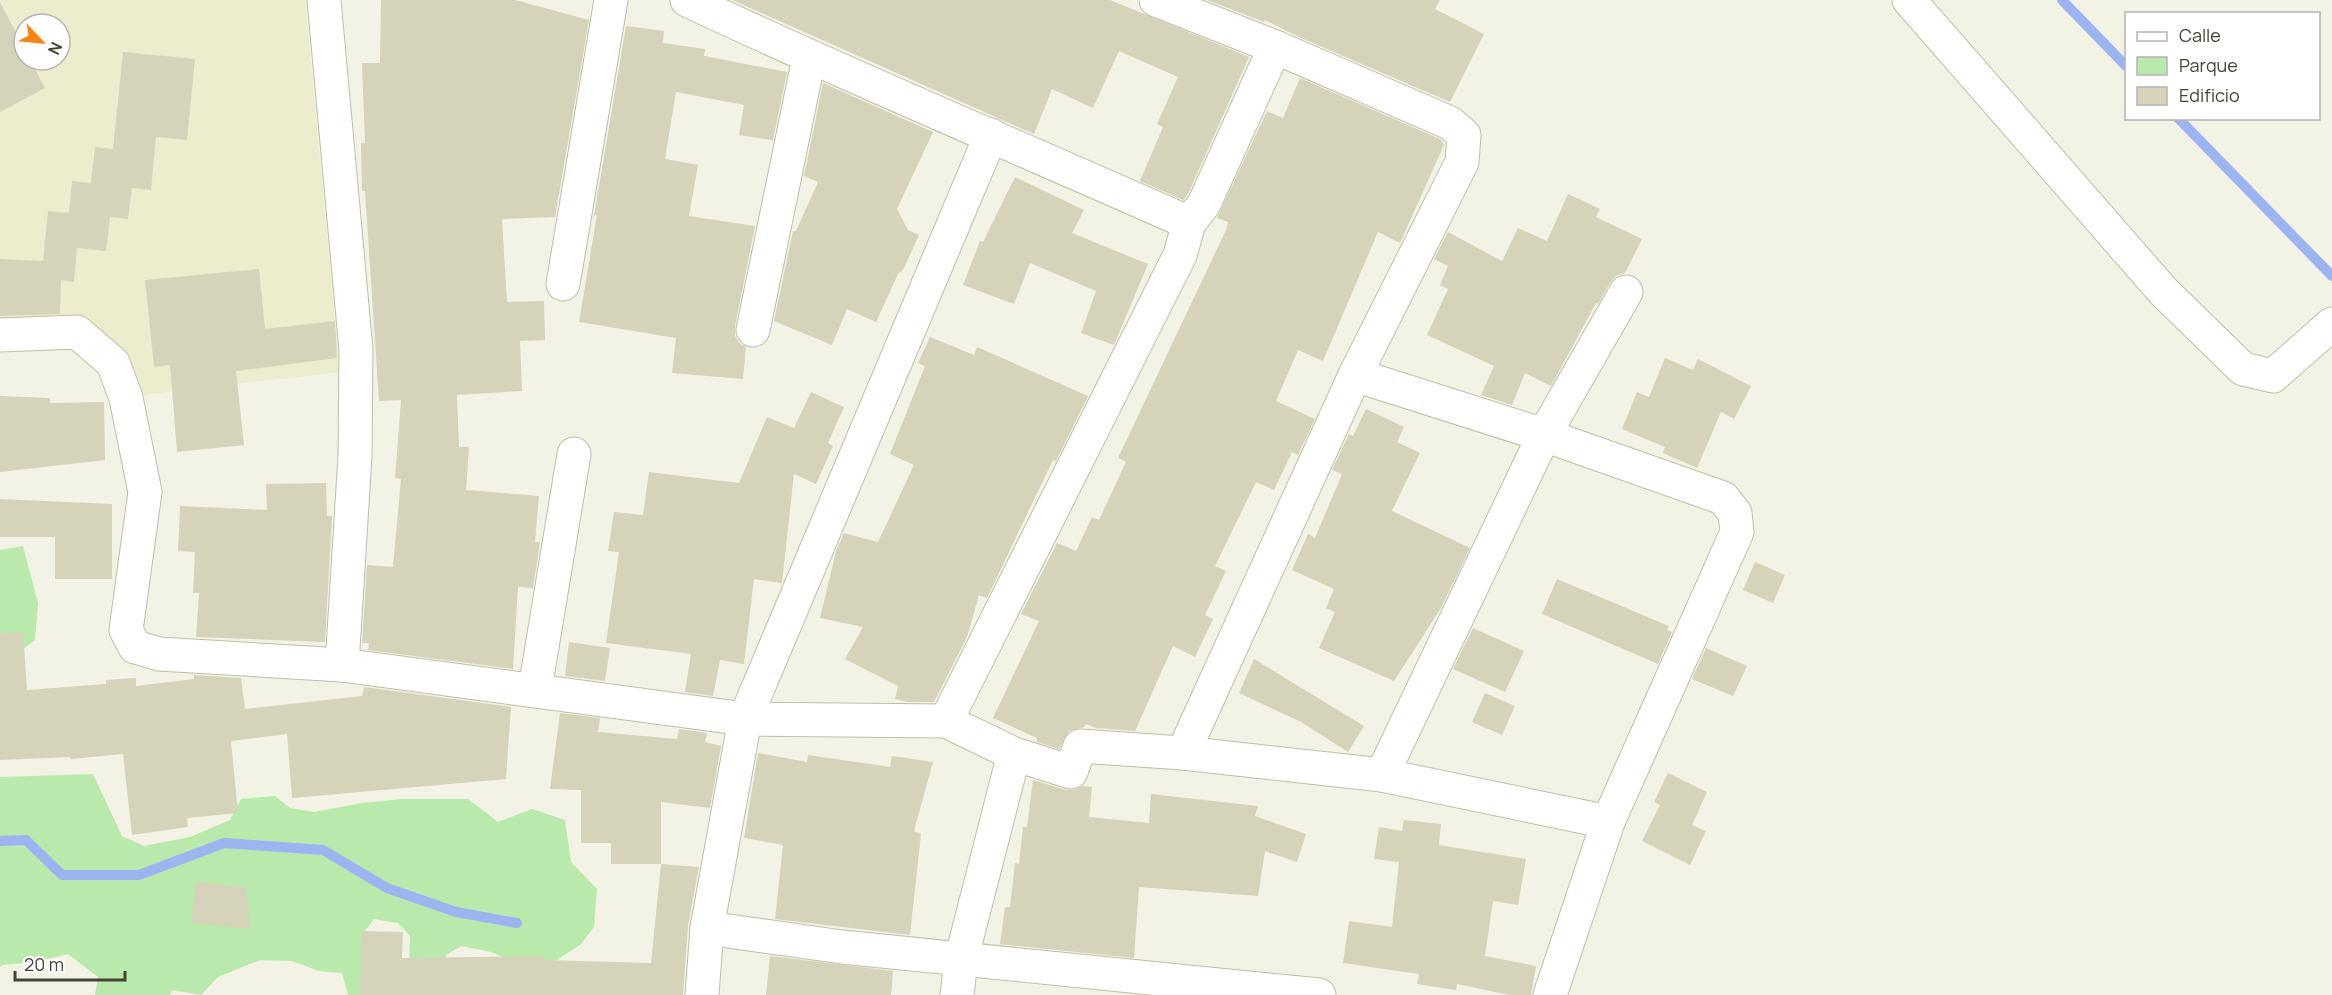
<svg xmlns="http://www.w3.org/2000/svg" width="2332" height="995" font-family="Manrope,sans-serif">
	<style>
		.education { fill: #ebedcd; fill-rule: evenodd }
		.green { fill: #b9e9ab }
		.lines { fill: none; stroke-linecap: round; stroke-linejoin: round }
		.stream { stroke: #9db4f3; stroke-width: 10 }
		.building { fill: #d5d3b9 }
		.street-casing { stroke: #bfbea6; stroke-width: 35 }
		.street { stroke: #fff; stroke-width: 33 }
	</style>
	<rect width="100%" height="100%" fill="#f2f3e4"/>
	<path class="education" d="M 0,0 L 305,0 L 340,372 L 143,395 L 117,343 L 88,325 L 0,327 ZM 24,24 L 60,24 L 60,60 L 24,60 Z"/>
	<g class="green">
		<polygon points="23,546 38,603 35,640 0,667 0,550"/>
		<polygon points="93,774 122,836 144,846 190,837 230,820 241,799 275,796 290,808 314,812 362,803 402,799 468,799 498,822 532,809 565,820 571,862 597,889 594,927 581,944 539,972 491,952 461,946 446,955 437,995 408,995 410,936 398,923 374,919 365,931 363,995 348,995 342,973 319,971 292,961 260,960 218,977 201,995 172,990 170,995 95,995 98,977 68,954 36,962 2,965 0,967 0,777"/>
	</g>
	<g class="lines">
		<g class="stream">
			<polyline points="2062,0 2126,66"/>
			<polyline points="2178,118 2332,276"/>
			<polyline points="0,841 26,840 62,875 139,875 224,843 323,850 387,888 456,912 517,923"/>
		</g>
	</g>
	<g class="building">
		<polygon points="381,0 515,0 589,20 555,217 502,219 507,302 544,301 545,340 520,341 522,391 457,395 459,447 469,447 466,490 539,496 535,542 540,542 533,588 518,587 513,669 368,650 369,643 362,643 367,565 393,567 401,479 395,478 401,400 379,401 365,191 362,191 361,143 365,143 362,63 380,63"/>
		<polygon points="732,0 1110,0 1249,57 1188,194 1183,200 1140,181 1163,127 1157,124 1178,77 1119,51 1093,108 1052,89 1034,134"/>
		<polygon points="1207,0 1440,0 1435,9 1484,34 1450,102 1299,37 1265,20 1264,22"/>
		<polygon points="0,2 24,48 24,60 30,60 45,88 0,112"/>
		<polygon points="626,26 664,31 663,43 705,49 704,56 787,72 773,140 739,135 744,105 676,92 665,159 698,165 689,216 755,226 735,326 735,336 740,344 746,347 743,379 672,373 676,338 579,322 597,215 594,216"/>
		<polygon points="123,52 195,59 187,140 156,137 151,190 132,188 128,219 110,217 106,251 77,248 74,282 61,280 60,314 0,316 0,259 43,261 48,211 69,213 72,181 91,183 95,147 113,149"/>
		<polygon points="1300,78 1440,139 1444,145 1400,243 1378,232 1323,361 1298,350 1276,401 1315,419 1298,455 1292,452 1274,490 1256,482 1215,566 1226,571 1205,615 1213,619 1195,657 1173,646 1135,731 1096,728 1086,724 1084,727 1069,731 1059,749 1037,742 1037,738 993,718 1039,621 1021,614 1057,543 1076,551 1092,517 1099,520 1126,462 1118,458 1226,230 1228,222 1217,218 1267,111 1283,118"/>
		<polygon points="823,83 933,132 897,209 908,230 919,235 904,268 900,273 899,272 876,322 847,309 832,345 774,321 793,231 796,231 818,182 804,176"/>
		<polygon points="1015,177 1084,210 1072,233 1148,264 1114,345 1081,333 1096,291 1030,263 1014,304 963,285 980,241 983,242"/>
		<polygon points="1568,194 1600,209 1596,217 1642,239 1625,273 1616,276 1610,283 1598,304 1596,303 1551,386 1525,373 1512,405 1481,395 1494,366 1427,335 1448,289 1440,285 1448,266 1434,259 1448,232 1502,261 1518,228 1547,241"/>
		<polygon points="259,269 265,329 335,321 337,358 236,371 244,445 177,452 170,365 154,367 145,280"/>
		<polygon points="930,337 974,355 977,347 1088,396 1056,461 1053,460 987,598 979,595 967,637 934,702 908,702 895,699 898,686 845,659 863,627 820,618 836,551 844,533 878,542 914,465 890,454 925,366 918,363"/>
		<polygon points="1665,358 1693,370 1698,359 1751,386 1734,419 1721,412 1697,468 1663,453 1665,447 1622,429 1637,392 1649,397"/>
		<polygon points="811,392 844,407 828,443 833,446 816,484 794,474 782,583 754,579 744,664 720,660 713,696 685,692 691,654 606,643 619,552 608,551 614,512 643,515 649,472 739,483 767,417 794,428"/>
		<polygon points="0,396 50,398 50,403 104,402 105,460 0,472"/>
		<polygon points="1366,409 1404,427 1397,442 1420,453 1392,511 1470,548 1441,608 1394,681 1319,648 1335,612 1326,608 1334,589 1292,570 1308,534 1315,538 1342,474 1332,470 1349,434 1353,436"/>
		<polygon points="326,483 327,516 332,516 325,642 196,637 199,593 193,593 195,552 178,551 180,506 267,510 266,484"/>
		<polygon points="0,499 112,504 112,579 55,579 55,537 0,537"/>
		<polygon points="1755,562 1785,575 1773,603 1743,590"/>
		<polygon points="1557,579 1669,626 1667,630 1672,632 1658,664 1542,614"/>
		<polygon points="1473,628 1524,651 1505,692 1453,669"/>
		<polygon points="23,632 27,690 106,684 106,680 136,678 136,686 194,679 194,675 241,678 245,709 362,696 364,687 511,707 506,779 292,798 287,734 231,741 238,813 187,818 188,827 132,835 123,754 70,759 70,757 0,760 0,633"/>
		<polygon points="569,642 610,648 605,681 565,676"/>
		<polygon points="1706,648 1747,666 1733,696 1692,679"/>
		<polygon points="1254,659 1364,726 1348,752 1301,722 1239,693"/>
		<polygon points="1485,693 1515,706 1502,735 1472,722"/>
		<polygon points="560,713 600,718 598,732 677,739 679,729 707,733 705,742 721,746 710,808 661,802 661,864 611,864 611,843 581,843 581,790 550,789"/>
		<polygon points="758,753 807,762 808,755 890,767 892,756 933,762 914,831 921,834 910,935 775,919 783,845 744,838"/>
		<polygon points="1668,773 1707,792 1692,825 1706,831 1690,865 1642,841 1660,805 1654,802"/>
		<polygon points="1033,780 1066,790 1075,790 1083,786 1092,787 1089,817 1149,823 1151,794 1258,806 1255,816 1306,834 1297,862 1265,851 1258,896 1139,887 1134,958 1000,944 1005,907 1010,907 1015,863 1019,864 1023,827 1027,827"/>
		<polygon points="1404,820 1441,824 1439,845 1526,859 1518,905 1493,901 1485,956 1536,966 1531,995 1510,995 1457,984 1456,990 1417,984 1419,974 1343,963 1349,921 1392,927 1399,862 1374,859 1379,827 1402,831"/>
		<polygon points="661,864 699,867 688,925 683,995 360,995 361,931 403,932 402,958 544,956 544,960 651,963"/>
		<polygon points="196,882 246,887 250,929 191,923"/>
		<polygon points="770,956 893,971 891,995 766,995"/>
	</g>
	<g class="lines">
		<defs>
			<g id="street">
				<polyline points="324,0 356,350 355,456 342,665"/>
				<path d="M 687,0 C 852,78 1021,148 1189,223"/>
				<polyline points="1156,0 1275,47 1450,123 1464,135 1462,162 1355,375 1183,753"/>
				<polyline points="1909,0 2163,291 2243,369 2273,376 2332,324"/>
				<polyline points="563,284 611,0"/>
				<polyline points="753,330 809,58"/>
				<polyline points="0,335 77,332 113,363 126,398 145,492 126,630 135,647 159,654 342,665 745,719 946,721 1014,754 1071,772 1080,746 1183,753 1382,775 1608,822"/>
				<polyline points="1355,375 1544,435 1723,498 1735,513 1737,532 1608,822 1550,995"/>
				<polyline points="535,689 574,454"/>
				<polyline points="946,721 1180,255 1189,223 1204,204 1275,47"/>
				<polyline points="1382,775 1544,435 1626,292"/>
				<polyline points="707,928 842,947 1319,995"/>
				<polyline points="702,995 707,928 745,719 991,135"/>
				<polyline points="957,995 961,960 1014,754"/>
			</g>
		</defs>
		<use href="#street" class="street-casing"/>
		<use href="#street" class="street"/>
	</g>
	<rect x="2125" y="12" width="195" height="108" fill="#ffffff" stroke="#b5b4ae" stroke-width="1.5"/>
	<rect x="2137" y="32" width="30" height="9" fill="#ffffff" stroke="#b5b4ae" stroke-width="1.5"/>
	<text x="2179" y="42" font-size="18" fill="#454434">Calle</text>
	<rect x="2137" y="57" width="30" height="18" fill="#b9e9ab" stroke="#b5b4ae" stroke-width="1.5"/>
	<text x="2179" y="72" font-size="18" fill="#454434">Parque</text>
	<rect x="2137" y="87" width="30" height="18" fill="#d5d3b9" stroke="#b5b4ae" stroke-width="1.5"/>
	<text x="2179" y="102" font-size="18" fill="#454434">Edificio</text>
	<g transform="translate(42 42) rotate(116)"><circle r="28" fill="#ffffff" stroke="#b5b4ae" stroke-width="1.5"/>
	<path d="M0-4.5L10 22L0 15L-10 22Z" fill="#ff820f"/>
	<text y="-9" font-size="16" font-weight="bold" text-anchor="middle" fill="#454434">N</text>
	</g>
	<path d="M15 971v9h110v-9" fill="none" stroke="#454434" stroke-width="3"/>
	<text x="24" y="971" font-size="18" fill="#454434" stroke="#ffffff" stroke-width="4.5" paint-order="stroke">20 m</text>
</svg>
